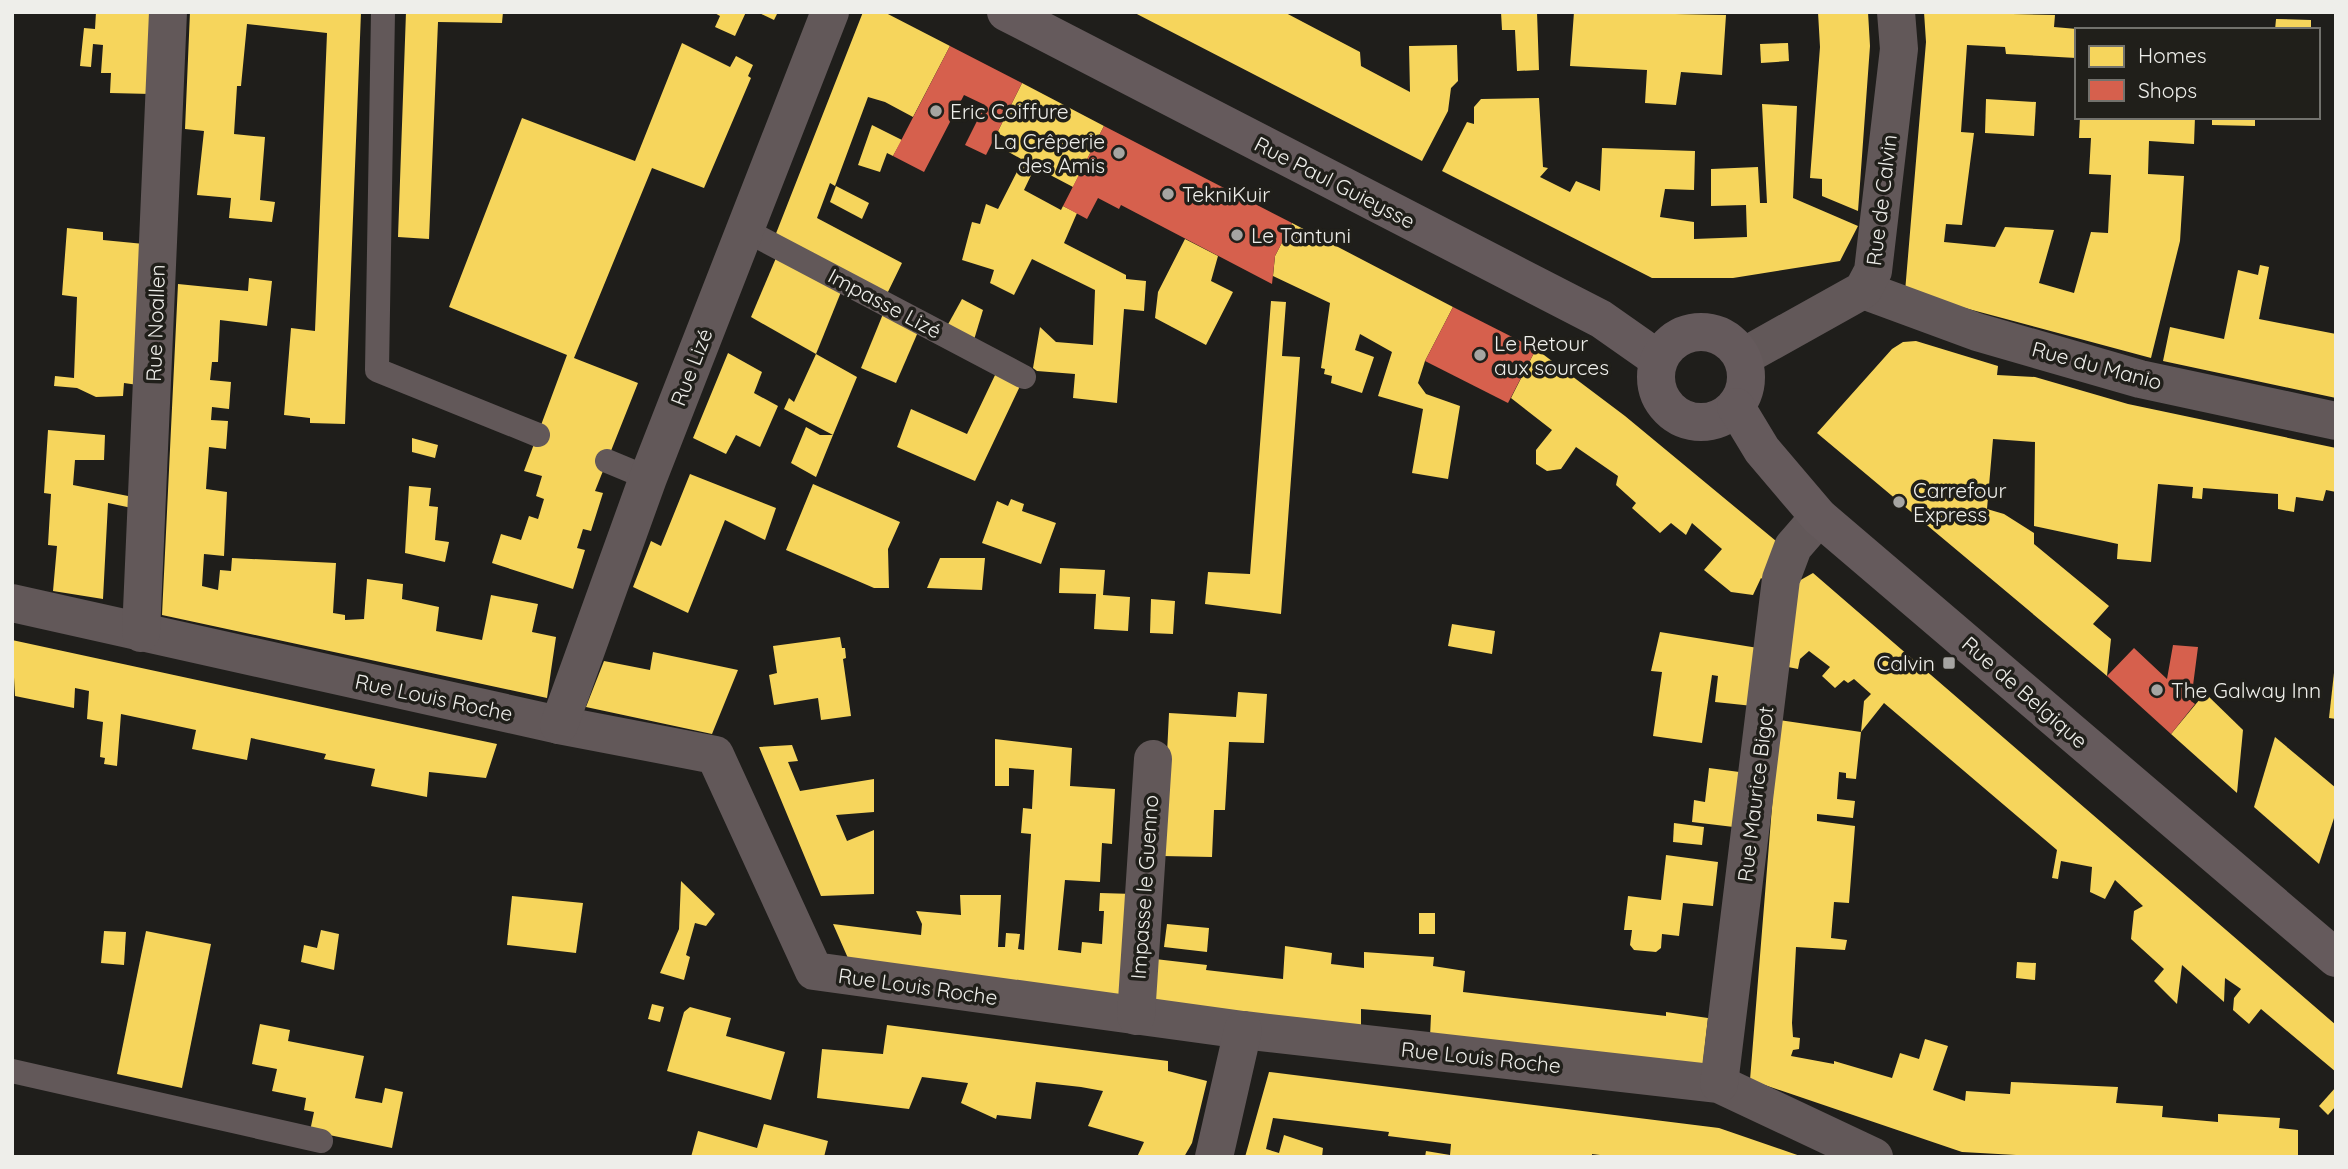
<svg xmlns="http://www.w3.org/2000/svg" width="2348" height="1169" font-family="Quicksand,sans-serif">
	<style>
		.homes { fill: #f6d55c }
		.shops { fill: #d6604d }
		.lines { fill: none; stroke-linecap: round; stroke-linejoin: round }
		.lane { stroke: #625859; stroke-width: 24 }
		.street { stroke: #625859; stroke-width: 38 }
		.secondary { stroke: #655a5c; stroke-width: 38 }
		.poi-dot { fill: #a6a5a2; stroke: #201f1a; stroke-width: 2.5 }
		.labels { text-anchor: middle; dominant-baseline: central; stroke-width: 7; stroke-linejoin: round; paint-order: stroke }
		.poi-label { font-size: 21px; fill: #eeeeea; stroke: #201f1a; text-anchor: start }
		.street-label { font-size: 21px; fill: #eeeeea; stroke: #201f1a }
	</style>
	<rect width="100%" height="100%" fill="#1f1e1b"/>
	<g class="homes">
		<polygon points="96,12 154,12 151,94 110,93 111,73 101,73 103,45 93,44 91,67 80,66 84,28 95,29"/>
		<polygon points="190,12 361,12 345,424 310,423 310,418 284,415 291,328 315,331 327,33 247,24 241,86 237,86 234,134 265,137 260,200 275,202 272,222 229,218 231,198 197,195 204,131 185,129"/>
		<polygon points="406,12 503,12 502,23 438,22 429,239 398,237"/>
		<polygon points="713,12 746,12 735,36 715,27 720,16"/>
		<polygon points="757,12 778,12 774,20"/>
		<polygon points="863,12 884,12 950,46 913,117 885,102 868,97 835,186 830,183 817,218 902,263 886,296 775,236"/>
		<polygon points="1133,12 1284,12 1360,52 1361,66 1410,92 1409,46 1457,45 1458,81 1451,88 1448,111 1422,161"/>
		<polygon points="1501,12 1537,12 1539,70 1517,71 1515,30 1502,30"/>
		<polygon points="1574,12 1726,15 1722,75 1681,72 1676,105 1645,103 1647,70 1570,66"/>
		<polygon points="1818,12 1868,12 1870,46 1858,211 1822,196 1822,179 1810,178 1820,47"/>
		<polygon points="1924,12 2055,15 2054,27 2077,29 2076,58 2006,54 2005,47 1967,45 1961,132 1974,133 1962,225 1946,224 1944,242 1995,247 2005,227 2054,230 2039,283 2074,293 2091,232 2108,233 2111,175 2089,174 2091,138 2079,138 2080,117 2195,117 2194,144 2149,141 2148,174 2184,176 2180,241 2151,358 1905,292 1926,42"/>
		<polygon points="2276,19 2311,20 2311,30 2275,30"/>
		<polygon points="682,43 730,67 736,56 753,65 748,76 751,78 704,188 652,168 574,358 638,383 595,491 603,493 591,531 583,529 577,548 585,550 573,589 492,563 501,534 521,540 529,516 538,519 544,499 536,496 542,476 524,471 567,355 449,307 522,118 635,161"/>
		<polygon points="1788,43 1789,61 1761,63 1760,44"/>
		<polygon points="1022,83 1104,126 1073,187 1035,167 1024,190 1061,210 1063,206 1077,213 1064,243 1126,275 1126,279 1146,281 1144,311 1124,309 1117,403 1073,398 1075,374 1037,371 1033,368 1040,327 1056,342 1093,345 1095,290 1032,259 1014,295 990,283 994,270 962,260 972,222 980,224 986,204 998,209 1023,160 1005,150 1010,139 997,133"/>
		<polygon points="1539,98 1543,167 1548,168 1540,177 1570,192 1576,181 1600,191 1602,148 1695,151 1694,190 1665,189 1660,217 1694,222 1694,239 1747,237 1746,205 1711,206 1711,169 1758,167 1760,203 1767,203 1762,104 1797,106 1793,198 1858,226 1840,261 1733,278 1652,278 1442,171 1467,122 1474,124 1474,107 1481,99"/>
		<polygon points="1986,99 2036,102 2034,136 1985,133"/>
		<polygon points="2212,117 2255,117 2255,126 2212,125"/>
		<polygon points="872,125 902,140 893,156 887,153 880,172 858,165"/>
		<polygon points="836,186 869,203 862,219 830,202"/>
		<polygon points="1292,223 1453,307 1425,361 1418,383 1426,394 1460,406 1448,479 1412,473 1423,409 1378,396 1392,352 1360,334 1355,350 1374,357 1362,393 1331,383 1332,376 1324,374 1325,369 1321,368 1330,303 1273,276 1275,256"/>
		<polygon points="67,228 103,232 103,240 144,244 138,385 124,383 123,396 96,397 77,388 54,386 55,376 74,378 77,297 62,295"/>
		<polygon points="1185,239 1218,256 1211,281 1233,292 1206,345 1155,318 1158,292"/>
		<polygon points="776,258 841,292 816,354 751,317"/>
		<polygon points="2260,265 2269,267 2259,319 2336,334 2336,398 2163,361 2170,327 2224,339 2238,270 2258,275"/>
		<polygon points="249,278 272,281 267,326 220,320 218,362 212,362 210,380 231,382 229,409 212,407 211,420 228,421 226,449 209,447 206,489 227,492 224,556 204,554 202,586 218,590 220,570 231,571 232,558 336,563 333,613 345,615 345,620 364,619 367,579 403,584 402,599 439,607 436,631 482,640 491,595 538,604 532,632 556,637 547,698 162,615 178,284 248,291"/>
		<polygon points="962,299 983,310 973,343 946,328"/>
		<polygon points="1271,301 1286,302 1282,356 1300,357 1281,614 1205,604 1208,572 1250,574"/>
		<polygon points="883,314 918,332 896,383 861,368"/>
		<polygon points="1916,341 1998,366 1997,375 2035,377 2128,404 2336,448 2336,492 2326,490 2323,501 2296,497 2294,512 2278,509 2278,494 2203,488 2202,499 2192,498 2193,487 2158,484 2151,562 2117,559 2118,544 2034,526 2035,442 1993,439 1987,509 2004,514 2034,533 2034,544 2109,606 2093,624 2111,639 2107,676 1817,433 1892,349 1903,342"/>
		<polygon points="1536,349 1625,416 1776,541 1771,586 1761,578 1753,595 1731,592 1704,570 1722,549 1692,523 1686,535 1671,523 1660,533 1632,508 1636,503 1616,485 1618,476 1576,447 1561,469 1547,471 1536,464 1536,450 1552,430 1511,398"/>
		<polygon points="728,353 762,372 754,393 778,406 760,447 736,435 726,454 693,438"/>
		<polygon points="816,354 857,377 833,435 784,409 789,398 794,402"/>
		<polygon points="996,373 1020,386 975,481 897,447 911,409 967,434"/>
		<polygon points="806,427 820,435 833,435 816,477 791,463"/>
		<polygon points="48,430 105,435 104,460 75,460 73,485 133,497 132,508 108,503 103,599 53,591 57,546 48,545 51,494 44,493"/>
		<polygon points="412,438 438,445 435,458 412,452"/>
		<polygon points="690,474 776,508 765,540 725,520 688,613 633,587 651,541 661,546"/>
		<polygon points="813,484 900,522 888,549 889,588 874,588 786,550"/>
		<polygon points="409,486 431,488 429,506 438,507 435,540 449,542 445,562 405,553"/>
		<polygon points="1011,499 1024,504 1022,511 1056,523 1041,564 982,543 997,501 1008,506"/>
		<polygon points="940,558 985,558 982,590 927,588"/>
		<polygon points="1060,568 1105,570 1103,595 1130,597 1128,631 1094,629 1096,594 1059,593"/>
		<polygon points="1813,573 2336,1025 2336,1072 2261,1009 2249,1024 2233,1010 2234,998 2241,989 2225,978 2224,1002 2182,965 2177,1004 2154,981 2164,969 2131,939 2134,911 2143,906 2115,880 2105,899 2090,892 2092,867 2061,861 2058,879 2052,878 2057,850 1884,703 1861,732 1864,701 1871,694 1854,679 1848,683 1844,680 1835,688 1822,676 1830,667 1809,651 1800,659 1798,669 1783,666 1790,586"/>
		<polygon points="1151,599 1175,601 1173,634 1150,633"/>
		<polygon points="1452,624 1495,631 1492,654 1448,646"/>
		<polygon points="1660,632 1758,648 1753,706 1715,702 1718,676 1712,675 1702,743 1653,736 1662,672 1651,671"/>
		<polygon points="840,637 842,648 845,648 846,658 843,659 851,716 821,720 818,698 774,705 769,675 777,673 773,646"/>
		<polygon points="12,640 336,710 497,744 486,778 429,772 427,797 371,786 375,769 324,759 326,754 251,738 247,760 192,749 196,730 121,714 117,766 104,764 105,758 100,757 103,722 87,719 89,691 75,688 74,708 15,696"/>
		<polygon points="653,652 738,670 712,734 586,707 604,661 650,670"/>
		<polygon points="2334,673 2336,673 2336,719 2329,718"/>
		<polygon points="1238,692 1267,694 1264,743 1229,742 1225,810 1214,810 1212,857 1162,856 1169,713 1236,717"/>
		<polygon points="2205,693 2243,730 2237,793 2171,734"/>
		<polygon points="1779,720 1861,732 1856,779 1846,778 1846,773 1839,772 1837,799 1855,801 1853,818 1817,814 1817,821 1855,826 1849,903 1834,902 1831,938 1847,940 1845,950 1796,947 1792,1023 1793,1037 1800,1038 1799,1049 1793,1050 1791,1056 1834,1064 1834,1061 1892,1078 1900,1053 1919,1059 1925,1039 1948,1046 1933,1090 1965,1101 1966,1091 2010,1094 2011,1082 2118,1087 2116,1103 2163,1106 2162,1117 2218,1122 2218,1114 2280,1118 2279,1128 2298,1130 2298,1157 2051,1157 1962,1152 1750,1080"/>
		<polygon points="2275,737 2336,788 2336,812 2319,864 2254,807"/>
		<polygon points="995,739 1072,748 1070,786 1115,789 1112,844 1102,843 1100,882 1065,880 1058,950 1081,953 1082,942 1102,944 1104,911 1099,911 1100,893 1134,894 1130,999 851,965 833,924 921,935 922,924 916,911 961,915 960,895 1001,895 998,947 1005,947 1006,933 1020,934 1018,949 1024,950 1031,834 1021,833 1023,808 1032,809 1034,770 1009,768 1009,786 995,786"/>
		<polygon points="792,745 798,761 788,762 800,791 874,779 874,812 836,815 847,841 874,830 874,894 821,896 759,747"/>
		<polygon points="1709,768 1747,773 1742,828 1692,822 1694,800 1705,802"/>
		<polygon points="1674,823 1704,827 1702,845 1673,842"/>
		<polygon points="1666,855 1718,862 1713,906 1683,903 1679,936 1662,934 1661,948 1656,952 1634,950 1630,945 1632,930 1624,930 1628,896 1661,900"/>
		<polygon points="681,881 715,914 706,926 695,923 686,955 690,957 684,980 660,973 679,929"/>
		<polygon points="512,896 583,903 576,953 507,945"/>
		<rect x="1419" y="913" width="16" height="21"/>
		<polygon points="1167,924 1209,928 1207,952 1164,947"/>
		<polygon points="321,930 339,934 334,970 301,962 304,945 317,948"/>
		<polygon points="104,931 126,932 124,965 101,963"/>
		<polygon points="146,931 211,944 182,1088 117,1074"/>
		<polygon points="1285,946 1332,953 1331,964 1364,968 1364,952 1434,957 1433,966 1465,971 1463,992 1666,1016 1666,1012 1708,1018 1702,1071 1430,1037 1431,1015 1361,1009 1361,1028 1153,1002 1155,959 1207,965 1206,970 1283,979"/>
		<polygon points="2017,962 2036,963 2035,980 2016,978"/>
		<polygon points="652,1004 664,1007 660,1022 648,1019"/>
		<polygon points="690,1007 731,1018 726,1036 785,1052 771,1100 667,1071 684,1012"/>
		<polygon points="260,1024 290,1030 288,1041 364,1056 355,1098 382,1103 385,1088 403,1092 392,1148 310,1131 314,1112 304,1110 306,1098 272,1091 277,1069 252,1064"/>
		<polygon points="887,1025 1168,1061 1168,1071 1207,1081 1192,1143 1184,1157 1137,1157 1144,1142 1088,1126 1103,1091 1081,1087 1036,1082 1031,1119 997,1115 996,1119 961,1103 968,1083 922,1077 909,1109 817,1098 822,1049 883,1054"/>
		<polygon points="1269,1072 1719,1128 1803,1157 1616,1157 1592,1154 1592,1157 1425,1157 1426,1151 1450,1155 1451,1144 1388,1136 1389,1132 1273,1118 1266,1149 1279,1153 1284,1135 1323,1148 1322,1157 1245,1157"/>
		<polygon points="2336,1087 2336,1106 2328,1115 2319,1106"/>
		<polygon points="764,1124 828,1141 824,1157 691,1157 698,1131 757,1148"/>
	</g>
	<g class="shops">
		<polygon points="950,46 1022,83 986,155 965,145 985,105 964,95 924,172 893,156"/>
		<polygon points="1104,126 1292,223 1275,256 1272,284 1121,205 1119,209 1098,198 1087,219 1063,206"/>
		<polygon points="1453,307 1536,349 1508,403 1425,361"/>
		<polygon points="2173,645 2198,647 2191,701 2195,704 2171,734 2107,676 2134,648 2167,679"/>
	</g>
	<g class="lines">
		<g class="lane">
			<polyline points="383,12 377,370 538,435"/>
			<polyline points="745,230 1024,377"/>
			<polyline points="607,461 648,478"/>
			<polyline points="12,1071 321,1141"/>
		</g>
		<g class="street">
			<polyline points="1863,290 1977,332 2140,379 2336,421"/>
			<polyline points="1743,357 1863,290 1873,271 1899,49 1896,12"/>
			<polyline points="12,603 559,725 715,755 814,971 1243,1030 1719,1084 1874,1157"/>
			<polyline points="141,633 168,12"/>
			<polyline points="559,725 648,478 830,12"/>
			<polyline points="1136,1016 1153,759"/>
			<polyline points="1719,1084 1781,579 1793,547 1819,517"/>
			<polyline points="1214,1157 1243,1030"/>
		</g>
		<g class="secondary">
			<polyline points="1006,12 1601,319 1658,359"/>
			<circle cx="1701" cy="377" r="45"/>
			<polyline points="1736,407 1762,450 1819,517 2336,958"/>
		</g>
	</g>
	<g class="poi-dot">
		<circle cx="936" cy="111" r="7"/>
		<circle cx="1119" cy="153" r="7"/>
		<circle cx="1168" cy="194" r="7"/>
		<circle cx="1237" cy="235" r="7"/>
		<circle cx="1480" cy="355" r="7"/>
		<circle cx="1899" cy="502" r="7"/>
		<rect x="1942" y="656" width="14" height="14" rx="3.5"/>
		<circle cx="2157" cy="690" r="7"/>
	</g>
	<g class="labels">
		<g class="poi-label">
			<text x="950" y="111">Eric Coiffure</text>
			<text x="1105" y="141" text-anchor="end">La Crêperie<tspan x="1105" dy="24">des Amis</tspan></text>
			<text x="1182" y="194">TekniKuir</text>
			<text x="1251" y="235">Le Tantuni</text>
			<text x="1494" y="343">Le Retour<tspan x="1494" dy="24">aux sources</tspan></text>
			<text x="1913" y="490">Carrefour<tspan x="1913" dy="24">Express</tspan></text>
			<text x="1935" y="663" text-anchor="end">Calvin</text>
			<text x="2171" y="690">The Galway Inn</text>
		</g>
		<g class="street-label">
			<text transform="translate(1335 182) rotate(27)">Rue Paul Guieysse</text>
			<text transform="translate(1881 200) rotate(-83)">Rue de Calvin</text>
			<text transform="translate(885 303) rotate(28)">Impasse Lizé</text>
			<text transform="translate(155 323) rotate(-88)">Rue Noallen</text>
			<text transform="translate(2097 365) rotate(15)">Rue du Manio</text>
			<text transform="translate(691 367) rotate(-69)">Rue Lizé</text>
			<text transform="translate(2025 692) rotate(41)">Rue de Belgique</text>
			<text transform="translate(434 697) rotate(12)">Rue Louis Roche</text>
			<text transform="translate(1755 794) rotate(-83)">Rue Maurice Bigot</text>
			<text transform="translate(1144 887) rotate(-86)">Impasse le Guenno</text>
			<text transform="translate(918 986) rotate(8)">Rue Louis Roche</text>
			<text transform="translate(1481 1057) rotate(6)">Rue Louis Roche</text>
		</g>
	</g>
	<rect width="2348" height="1169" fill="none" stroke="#eeeeea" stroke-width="28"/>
	<rect x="2075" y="28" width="245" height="91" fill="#201f1a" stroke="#72726d" stroke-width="2"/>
	<rect x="2089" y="46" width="35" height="21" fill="#f6d55c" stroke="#72726d" stroke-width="2"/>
	<text x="2138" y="63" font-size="21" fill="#eeeeea">Homes</text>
	<rect x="2089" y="80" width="35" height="21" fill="#d6604d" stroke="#72726d" stroke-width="2"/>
	<text x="2138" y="98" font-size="21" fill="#eeeeea">Shops</text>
</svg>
